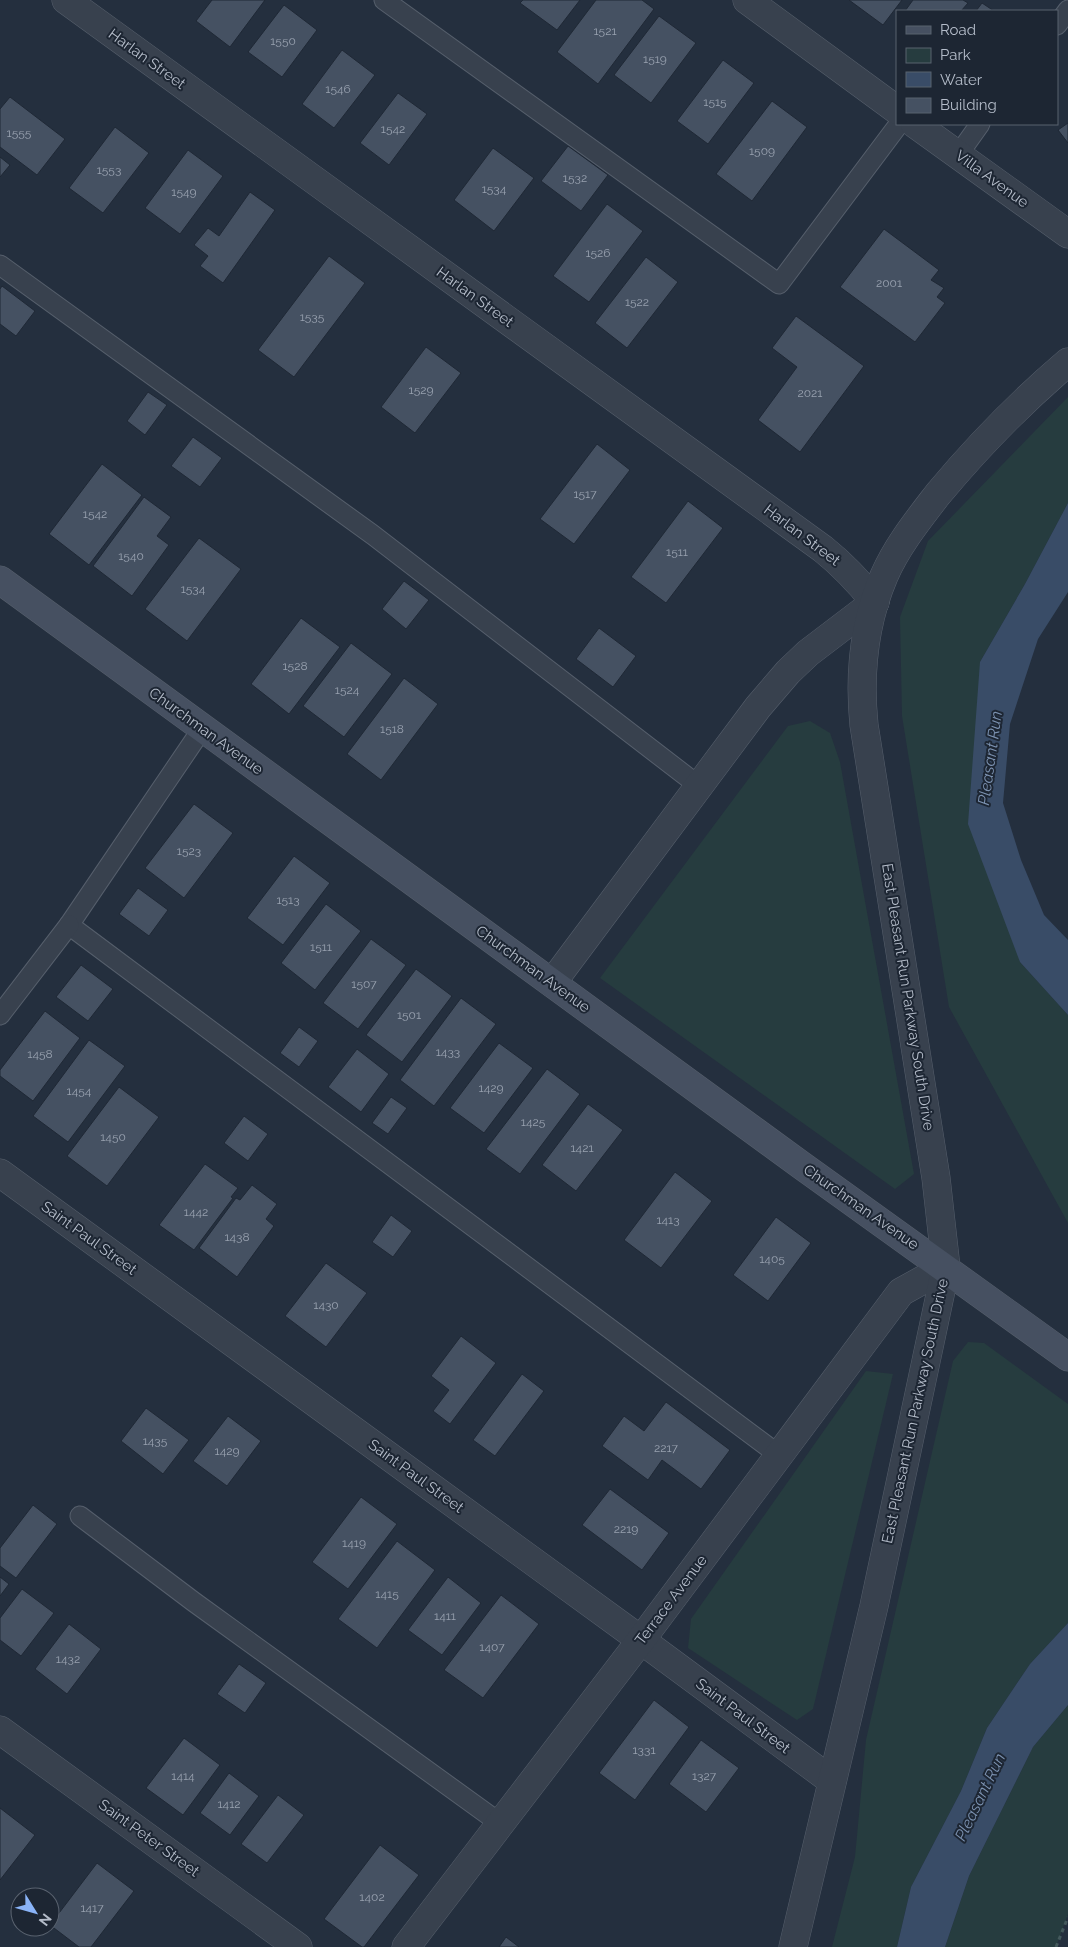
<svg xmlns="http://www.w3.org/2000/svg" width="1068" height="1947" font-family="Raleway,sans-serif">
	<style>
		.green { fill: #263c3f }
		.water { fill: #394c67 }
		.building { fill: #455162; stroke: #1f2835 }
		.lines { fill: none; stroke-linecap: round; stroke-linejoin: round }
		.service-casing { stroke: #565f6c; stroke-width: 21 }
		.minor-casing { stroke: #565f6c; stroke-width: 29 }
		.secondary-casing { stroke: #565f6c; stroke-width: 29 }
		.path { stroke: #44595c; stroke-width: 3; stroke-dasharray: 4 4; stroke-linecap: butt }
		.service { stroke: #38414e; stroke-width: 19 }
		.minor { stroke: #38414e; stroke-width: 28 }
		.secondary { stroke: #465061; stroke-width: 28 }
		.labels { text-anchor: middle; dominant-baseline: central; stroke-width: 4; stroke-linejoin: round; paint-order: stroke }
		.number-label { font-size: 12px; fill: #98a1af }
		.street-label { font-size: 15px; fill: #b4bcc9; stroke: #1d2633 }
		.water-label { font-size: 16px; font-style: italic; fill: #7c92b1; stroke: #1d2633 }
	</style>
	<rect width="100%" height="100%" fill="#242f3e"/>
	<g class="green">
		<polygon points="1068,397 1068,503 1025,584 980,662 1020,962 1068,1015 1068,1223 949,1007 902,716 900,617 928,541"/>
		<polygon points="810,721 830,733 840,762 914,1174 895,1189 600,978 788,726"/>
		<polygon points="968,1342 984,1343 1068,1404 1068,1623 1030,1664 987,1728 961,1791 911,1887 897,1947 832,1947 855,1857 866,1740 953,1361"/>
		<polygon points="866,1371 893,1374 813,1709 797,1720 688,1648 691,1619"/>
		<polygon points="1068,1705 1068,1914 1056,1947 945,1947 969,1876 1033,1747"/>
	</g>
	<g class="water">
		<polygon points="1068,503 1068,592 1038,639 1010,724 1003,803 1021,860 1044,915 1068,940 1068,1015 1020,962 968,824 980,662 1025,584"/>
		<polygon points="1068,1623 1068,1705 1033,1747 969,1876 945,1947 897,1947 911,1887 961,1791 987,1728 1030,1664"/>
	</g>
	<g class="building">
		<polygon points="212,0 265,0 230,47 196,21"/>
		<polygon points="523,0 580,0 557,30 520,3"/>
		<polygon points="596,0 642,0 654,9 598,84 557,52"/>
		<polygon points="849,0 902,0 883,25"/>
		<polygon points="913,0 963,0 968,3 961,11 905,11"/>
		<polygon points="982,3 994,11 976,11"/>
		<polygon points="284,5 317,30 282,77 248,52"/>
		<polygon points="659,16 696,43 651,103 614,75"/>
		<polygon points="342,50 375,75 334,128 302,104"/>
		<polygon points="723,60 754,83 708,144 677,121"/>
		<polygon points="398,93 427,114 389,165 360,143"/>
		<polygon points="10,97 65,139 37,175 0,147 0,109"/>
		<polygon points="772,101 807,127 752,201 716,174"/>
		<polygon points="1068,123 1068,143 1058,130"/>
		<polygon points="115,127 149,153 103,213 69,188"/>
		<polygon points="568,146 608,175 581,211 541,181"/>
		<polygon points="493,148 534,178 494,231 454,200"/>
		<polygon points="188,150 223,176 180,234 145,208"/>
		<polygon points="0,157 10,165 0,177"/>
		<polygon points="250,192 275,210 223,283 200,266 208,256 194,245 208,228 219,236"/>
		<polygon points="607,204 643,231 589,302 553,276"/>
		<polygon points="884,229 939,270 931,280 944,288 937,297 945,303 915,342 840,287"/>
		<polygon points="329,256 365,283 294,377 258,350"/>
		<polygon points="646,257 678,282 627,348 595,323"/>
		<polygon points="2,286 35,311 16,336 0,324 0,289"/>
		<polygon points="796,316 864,366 800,452 758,420 797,367 772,348"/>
		<polygon points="426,347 461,373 415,433 381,407"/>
		<polygon points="148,392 167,405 145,435 127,421"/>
		<polygon points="193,437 222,458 200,487 171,466"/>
		<polygon points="597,444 630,470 574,544 540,519"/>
		<polygon points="102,464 142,495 89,565 49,534"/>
		<polygon points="144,497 171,517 157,536 169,545 132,596 93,566"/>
		<polygon points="688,501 723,528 666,603 631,577"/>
		<polygon points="199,538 241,569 187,641 145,609"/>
		<polygon points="404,581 429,600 406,629 382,609"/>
		<polygon points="301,618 340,647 289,714 251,684"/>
		<polygon points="599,628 636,656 613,687 576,659"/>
		<polygon points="351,643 392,674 344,737 303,706"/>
		<polygon points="404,678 438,704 381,780 347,754"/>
		<polygon points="194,804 233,833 184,898 145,868"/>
		<polygon points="294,856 330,883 283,945 247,918"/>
		<polygon points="138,888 168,910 149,936 119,914"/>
		<polygon points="326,904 361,931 315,990 281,963"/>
		<polygon points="371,939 406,965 358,1029 323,1003"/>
		<polygon points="81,965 113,989 88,1021 56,997"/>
		<polygon points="416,969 452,996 402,1062 366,1035"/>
		<polygon points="461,998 496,1024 434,1106 400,1080"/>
		<polygon points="45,1011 80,1038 33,1101 0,1076 0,1070"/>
		<polygon points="299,1027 318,1041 299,1067 280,1053"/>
		<polygon points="89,1040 125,1066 68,1142 33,1116"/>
		<polygon points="499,1043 533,1068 484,1133 450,1108"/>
		<polygon points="357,1049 389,1074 361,1112 328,1087"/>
		<polygon points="547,1069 580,1094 520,1174 486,1149"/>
		<polygon points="119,1087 159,1117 107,1186 67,1156"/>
		<polygon points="391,1097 407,1108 388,1134 372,1123"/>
		<polygon points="588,1104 623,1130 576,1191 542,1165"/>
		<polygon points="244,1116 268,1134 248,1161 224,1143"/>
		<polygon points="205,1164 238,1188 231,1197 233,1198 194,1250 159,1225"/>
		<polygon points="675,1172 712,1201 661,1268 624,1240"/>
		<polygon points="252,1185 277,1204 266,1219 274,1226 237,1277 199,1248 236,1198 240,1200"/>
		<polygon points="391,1215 412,1231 393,1257 372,1242"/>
		<polygon points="776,1217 811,1243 768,1301 733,1275"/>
		<polygon points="326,1263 367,1293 326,1347 285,1316"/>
		<polygon points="461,1336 496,1363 450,1424 433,1411 449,1390 431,1376"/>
		<polygon points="522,1374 544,1391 495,1456 473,1440"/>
		<polygon points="666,1402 730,1450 701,1489 662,1460 648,1480 602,1446 624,1416 644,1431"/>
		<polygon points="146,1408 189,1440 163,1474 121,1441"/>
		<polygon points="228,1416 261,1441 227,1486 193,1461"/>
		<polygon points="610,1489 669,1533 642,1570 582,1525"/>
		<polygon points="361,1497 397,1524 348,1589 312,1562"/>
		<polygon points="33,1505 57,1524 16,1578 0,1566 0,1548"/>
		<polygon points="397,1541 435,1570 377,1648 338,1619"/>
		<polygon points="0,1577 9,1584 0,1596"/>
		<polygon points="448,1577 481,1603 442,1655 408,1630"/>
		<polygon points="22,1589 54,1613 21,1656 0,1640 0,1618"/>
		<polygon points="501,1595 539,1624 483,1698 444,1670"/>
		<polygon points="69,1624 101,1649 67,1694 35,1669"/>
		<polygon points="239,1664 266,1683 245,1713 217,1694"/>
		<polygon points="654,1700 689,1727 635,1800 599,1773"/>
		<polygon points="184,1738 220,1765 183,1815 146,1788"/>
		<polygon points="701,1740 739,1768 706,1812 669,1784"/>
		<polygon points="229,1773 259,1796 230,1835 200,1813"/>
		<polygon points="278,1795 304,1815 267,1863 241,1844"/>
		<polygon points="0,1808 35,1835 0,1880"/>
		<polygon points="380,1845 419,1875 364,1947 362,1947 324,1919"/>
		<polygon points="97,1863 134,1891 91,1947 79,1947 50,1925"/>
		<polygon points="506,1937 519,1947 499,1947"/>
	</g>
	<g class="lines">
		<defs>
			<g id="service">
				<polyline points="384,0 779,284 899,124"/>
				<polyline points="1057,25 1068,10"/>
				<polyline points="958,155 980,124"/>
				<polyline points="0,265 373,535 699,786"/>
				<polyline points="202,729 69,925 779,1455"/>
				<polyline points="0,1015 69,925"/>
				<polyline points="80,1516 194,1602 501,1824"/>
			</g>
			<g id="minor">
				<path d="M 66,0 L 823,549 C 843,565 859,582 875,602"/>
				<polyline points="747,0 897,110"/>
				<polyline points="915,124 1068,234"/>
				<polyline points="552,983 758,707 788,672 808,653 875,602"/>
				<polyline points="0,1173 641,1640 832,1781"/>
				<polyline points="0,1730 298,1947"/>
				<polyline points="406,1947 641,1640 901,1292 946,1267"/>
				<path d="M 793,1947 L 874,1606 L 946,1267 L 936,1178 L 864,725 C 859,675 864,623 884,576 C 897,546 918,520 938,494 C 978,446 1021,402 1068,362"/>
			</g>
			<polyline id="secondary" points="0,580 801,1165 1068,1357"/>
		</defs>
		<use href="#service" class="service-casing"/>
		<use href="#minor" class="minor-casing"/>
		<use href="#secondary" class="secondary-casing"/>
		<polyline class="path" points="1056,1947 1068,1917"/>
		<use href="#service" class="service"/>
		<use href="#minor" class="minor"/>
		<use href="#secondary" class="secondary"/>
	</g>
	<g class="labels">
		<g class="number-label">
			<text x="605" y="31">1521</text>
			<text x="283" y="41">1550</text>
			<text x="655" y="59">1519</text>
			<text x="338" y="89">1546</text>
			<text x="715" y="102">1515</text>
			<text x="393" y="129">1542</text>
			<text x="19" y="133">1555</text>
			<text x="762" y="151">1509</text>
			<text x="109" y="170">1553</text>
			<text x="575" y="178">1532</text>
			<text x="494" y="189">1534</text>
			<text x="184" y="192">1549</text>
			<text x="598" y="253">1526</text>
			<text x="889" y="283">2001</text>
			<text x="637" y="302">1522</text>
			<text x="312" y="317">1535</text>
			<text x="421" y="390">1529</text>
			<text x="810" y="393">2021</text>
			<text x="585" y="494">1517</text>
			<text x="95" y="514">1542</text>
			<text x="677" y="552">1511</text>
			<text x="131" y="556">1540</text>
			<text x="193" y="589">1534</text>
			<text x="295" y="666">1528</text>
			<text x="347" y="690">1524</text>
			<text x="392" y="729">1518</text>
			<text x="189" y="851">1523</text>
			<text x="288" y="900">1513</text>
			<text x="321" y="947">1511</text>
			<text x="364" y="984">1507</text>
			<text x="409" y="1015">1501</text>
			<text x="448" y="1052">1433</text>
			<text x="40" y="1054">1458</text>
			<text x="491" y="1088">1429</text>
			<text x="79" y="1091">1454</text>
			<text x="533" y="1122">1425</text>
			<text x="113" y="1137">1450</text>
			<text x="582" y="1148">1421</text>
			<text x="196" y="1212">1442</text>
			<text x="668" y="1220">1413</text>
			<text x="237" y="1237">1438</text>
			<text x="772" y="1259">1405</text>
			<text x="326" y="1305">1430</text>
			<text x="155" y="1441">1435</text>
			<text x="666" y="1448">2217</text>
			<text x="227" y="1451">1429</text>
			<text x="626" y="1529">2219</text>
			<text x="354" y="1543">1419</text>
			<text x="387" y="1594">1415</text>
			<text x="445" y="1616">1411</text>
			<text x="492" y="1647">1407</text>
			<text x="68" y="1659">1432</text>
			<text x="644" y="1750">1331</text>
			<text x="183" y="1776">1414</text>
			<text x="704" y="1776">1327</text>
			<text x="229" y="1804">1412</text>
			<text x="372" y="1897">1402</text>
			<text x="92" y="1908">1417</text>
		</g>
		<g class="street-label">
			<text transform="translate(147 59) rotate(36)">Harlan Street</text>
			<text transform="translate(992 179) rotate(36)">Villa Avenue</text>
			<text transform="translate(475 297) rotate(36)">Harlan Street</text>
			<text transform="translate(802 535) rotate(37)">Harlan Street</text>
			<text transform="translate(206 731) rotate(36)">Churchman Avenue</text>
			<text transform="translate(533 969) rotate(36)">Churchman Avenue</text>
			<text transform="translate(908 997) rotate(81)">East Pleasant Run Parkway South Drive</text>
			<text transform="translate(861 1207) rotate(35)">Churchman Avenue</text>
			<text transform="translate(89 1238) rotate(36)">Saint Paul Street</text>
			<text transform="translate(915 1411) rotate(-78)">East Pleasant Run Parkway South Drive</text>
			<text transform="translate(416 1476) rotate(36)">Saint Paul Street</text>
			<text transform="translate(671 1600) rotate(-53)">Terrace Avenue</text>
			<text transform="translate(743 1716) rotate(37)">Saint Paul Street</text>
			<text transform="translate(149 1838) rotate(36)">Saint Peter Street</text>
		</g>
		<g class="water-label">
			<text transform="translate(990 758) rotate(-82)">Pleasant Run</text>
			<text transform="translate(980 1797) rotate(-64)">Pleasant Run</text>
		</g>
	</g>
	<rect x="896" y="10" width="162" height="115" fill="#1d2633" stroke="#59626f"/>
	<rect x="906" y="26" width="25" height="8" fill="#465061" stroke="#59626f"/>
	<text x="940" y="35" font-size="15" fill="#b4bcc9">Road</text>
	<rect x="906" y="48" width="25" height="15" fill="#263c3f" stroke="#59626f"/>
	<text x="940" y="60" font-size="15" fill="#b4bcc9">Park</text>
	<rect x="906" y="72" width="25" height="15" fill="#394c67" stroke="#59626f"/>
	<text x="940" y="85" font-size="15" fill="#b4bcc9">Water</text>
	<rect x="906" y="98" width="25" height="15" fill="#455162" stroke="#59626f"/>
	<text x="940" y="110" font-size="15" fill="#b4bcc9">Building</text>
	<g transform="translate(35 1912) rotate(127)"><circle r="24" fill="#1d2633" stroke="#59626f"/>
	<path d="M0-4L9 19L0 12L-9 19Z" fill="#8ab4f8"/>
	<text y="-8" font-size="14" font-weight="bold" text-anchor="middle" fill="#b4bcc9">N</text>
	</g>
</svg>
